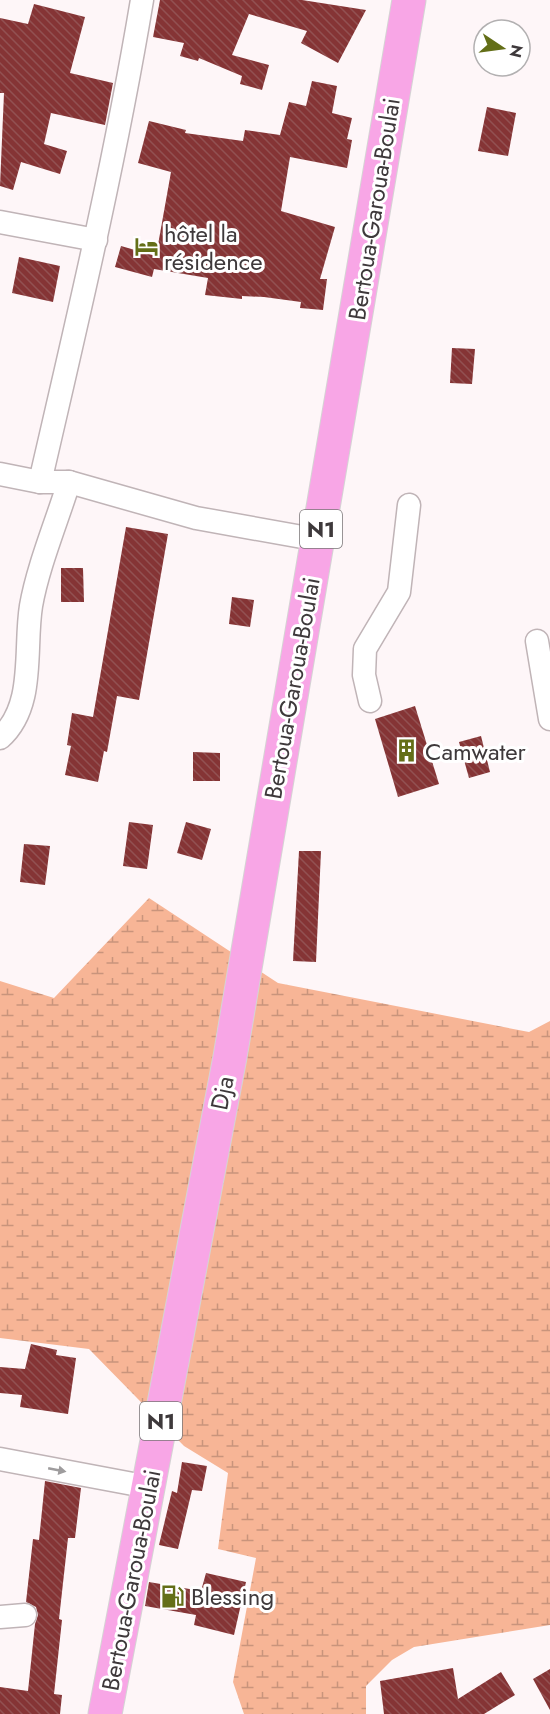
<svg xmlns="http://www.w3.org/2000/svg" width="550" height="1714" font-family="Jost,sans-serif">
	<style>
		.wetland { fill: url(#wetland-marsh) }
		.building { fill: url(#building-back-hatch) }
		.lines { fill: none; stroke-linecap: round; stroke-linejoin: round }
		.street-casing { stroke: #c0b4b7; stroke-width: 25 }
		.highway-casing { stroke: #d5d3d4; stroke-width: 35 }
		.street { stroke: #fff; stroke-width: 22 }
		.highway { stroke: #f8a6e6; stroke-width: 33 }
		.oneway { fill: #9e9c9d }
		.labels { text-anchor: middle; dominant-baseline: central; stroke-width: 6; stroke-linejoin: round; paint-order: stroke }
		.shield { fill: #fff; stroke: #787476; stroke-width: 1.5 }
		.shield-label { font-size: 22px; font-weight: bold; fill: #3e393b }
		.street-label { font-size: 24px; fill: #3e393b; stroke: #fff }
		.poi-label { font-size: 24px; fill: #3e393b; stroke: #fff; text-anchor: start }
	</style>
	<defs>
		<pattern id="wetland-marsh" width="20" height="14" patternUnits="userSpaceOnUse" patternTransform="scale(1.5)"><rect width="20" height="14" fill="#f7b596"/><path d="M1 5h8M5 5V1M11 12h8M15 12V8" fill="none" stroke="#c9947c"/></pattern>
		<pattern id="building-back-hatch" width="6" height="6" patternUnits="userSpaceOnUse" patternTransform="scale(1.5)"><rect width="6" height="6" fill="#853435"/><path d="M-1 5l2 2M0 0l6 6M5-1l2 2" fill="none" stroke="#925152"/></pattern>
	</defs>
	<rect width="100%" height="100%" fill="#fef6f8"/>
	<polygon class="wetland" points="149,898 278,983 529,1032 550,1021 550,1625 414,1647 392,1660 366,1686 366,1714 244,1714 233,1682 256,1558 218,1549 228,1473 184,1446 89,1349 0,1338 0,981 54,998"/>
	<g class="building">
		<polygon points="160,0 302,0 366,10 338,63 301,43 307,31 249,14 232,55 269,65 262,90 240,84 242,76 199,58 198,61 180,56 184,43 153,37"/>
		<polygon points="34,4 85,17 70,73 113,83 105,125 51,113 44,144 67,151 60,174 21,162 13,190 0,186 4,93 0,93 0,18 28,24"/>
		<polygon points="312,81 337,86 332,113 352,118 347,139 352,140 347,168 290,157 281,211 335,227 320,279 327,279 323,310 300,308 301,302 264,297 242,296 242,299 205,295 208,278 154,269 152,277 115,267 121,246 156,256 171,172 138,163 149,121 186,130 185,133 243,141 245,130 280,135 289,102 306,106"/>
		<polygon points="487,107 516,113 508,156 478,151"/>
		<polygon points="19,257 60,266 53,302 12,293"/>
		<polygon points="452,348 475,349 472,384 450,383"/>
		<polygon points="126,527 168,534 139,700 117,696 107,752 104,751 98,782 65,775 71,746 67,745 72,713 93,717"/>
		<polygon points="61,568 83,568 84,602 61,602"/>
		<polygon points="232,597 254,600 250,627 229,624"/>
		<polygon points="415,706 439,784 398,797 375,719"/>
		<polygon points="481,736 490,772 469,778 459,742"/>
		<polygon points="193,752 220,753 220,781 193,781"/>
		<polygon points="129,822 153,825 147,869 123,866"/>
		<polygon points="186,822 211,829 202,860 177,853"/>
		<polygon points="24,844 50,846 45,885 20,882"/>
		<polygon points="299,851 321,851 316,962 293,961"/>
		<polygon points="31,1344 57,1350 56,1355 76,1358 68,1414 20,1407 22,1395 0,1393 0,1367 25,1369"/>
		<polygon points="182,1462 207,1466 202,1491 192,1490 178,1549 159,1545 172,1491 177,1493"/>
		<polygon points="45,1481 81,1488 75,1538 68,1538 59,1619 62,1620 54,1694 62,1695 60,1714 0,1714 0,1687 28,1691 35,1624 38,1615 36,1607 26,1602 33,1539 39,1540"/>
		<polygon points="206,1573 246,1582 234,1635 194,1625 196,1615 145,1606 149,1582 201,1591"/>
		<polygon points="453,1668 458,1699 501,1672 515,1695 484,1714 384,1714 380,1681"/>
		<polygon points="550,1669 550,1710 533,1679"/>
	</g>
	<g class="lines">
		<defs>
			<g id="street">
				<path d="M 142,0 C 115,162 77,322 40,482 L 69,482 L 196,518 L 319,540"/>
				<polyline points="0,222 96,240"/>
				<polyline points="0,474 40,482"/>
				<polyline points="537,641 550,719"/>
				<polyline points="370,701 364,675 365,649 399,592 409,505"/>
				<path d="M 0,738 C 36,706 24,649 31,606 C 38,566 57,521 69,482"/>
				<polyline points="0,1459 149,1487"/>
				<polyline points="0,1617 25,1615"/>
			</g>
			<polyline id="highway" points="105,1714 230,1057 409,0"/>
		</defs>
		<use href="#street" class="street-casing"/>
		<use href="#highway" class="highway-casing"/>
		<use href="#street" class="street"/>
		<use href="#highway" class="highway"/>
	</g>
	<defs><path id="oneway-solid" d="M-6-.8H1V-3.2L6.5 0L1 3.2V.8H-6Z" transform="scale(1.5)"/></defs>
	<use class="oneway" href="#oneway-solid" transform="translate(57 1470) rotate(11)"/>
	<defs>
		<symbol id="hotel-bare" viewBox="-9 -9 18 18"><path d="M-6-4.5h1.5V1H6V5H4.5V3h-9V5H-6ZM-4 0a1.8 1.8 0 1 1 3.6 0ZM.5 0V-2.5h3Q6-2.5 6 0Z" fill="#636e17" stroke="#fff" stroke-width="2.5" paint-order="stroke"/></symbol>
		<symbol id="building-bare" viewBox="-9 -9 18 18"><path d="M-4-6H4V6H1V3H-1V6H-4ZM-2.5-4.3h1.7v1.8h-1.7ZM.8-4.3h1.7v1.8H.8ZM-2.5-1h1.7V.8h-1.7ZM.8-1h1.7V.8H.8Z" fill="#636e17" stroke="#fff" stroke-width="2.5" paint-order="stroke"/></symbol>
		<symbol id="fuel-bare" viewBox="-9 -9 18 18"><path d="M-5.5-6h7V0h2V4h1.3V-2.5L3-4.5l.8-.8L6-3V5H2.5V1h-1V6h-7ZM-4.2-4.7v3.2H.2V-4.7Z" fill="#636e17" stroke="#fff" stroke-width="2.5" paint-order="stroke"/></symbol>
	</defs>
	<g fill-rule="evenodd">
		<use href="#hotel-bare" x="130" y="230" width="33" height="33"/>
		<use href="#building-bare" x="390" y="734" width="33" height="33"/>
		<use href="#fuel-bare" x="156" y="1580" width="33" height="33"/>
	</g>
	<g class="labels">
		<g class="shield">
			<rect x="300" y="510" width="42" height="38" rx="4.5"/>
			<rect x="140" y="1402" width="42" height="38" rx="4.5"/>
		</g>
		<g class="shield-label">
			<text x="321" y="529">N1</text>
			<text x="161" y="1421">N1</text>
		</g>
		<g class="street-label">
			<text transform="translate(374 209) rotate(-81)">Bertoua-Garoua-Boulai</text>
			<text transform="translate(292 688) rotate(-80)">Bertoua-Garoua-Boulai</text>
			<text transform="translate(222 1093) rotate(-78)">Dja</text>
			<text transform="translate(131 1580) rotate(-79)">Bertoua-Garoua-Boulai</text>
		</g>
		<g class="poi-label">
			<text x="164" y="233">hôtel la<tspan x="164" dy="28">résidence</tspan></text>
			<text x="425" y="751">Camwater</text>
			<text x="191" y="1596">Blessing</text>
		</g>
	</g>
	<g transform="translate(502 48) rotate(103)"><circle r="28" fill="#ffffff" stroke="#b2b0b1" stroke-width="1.5"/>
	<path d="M0-4.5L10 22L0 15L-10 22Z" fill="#636e17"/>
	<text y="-9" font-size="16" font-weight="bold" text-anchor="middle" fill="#3e393b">N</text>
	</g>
</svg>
